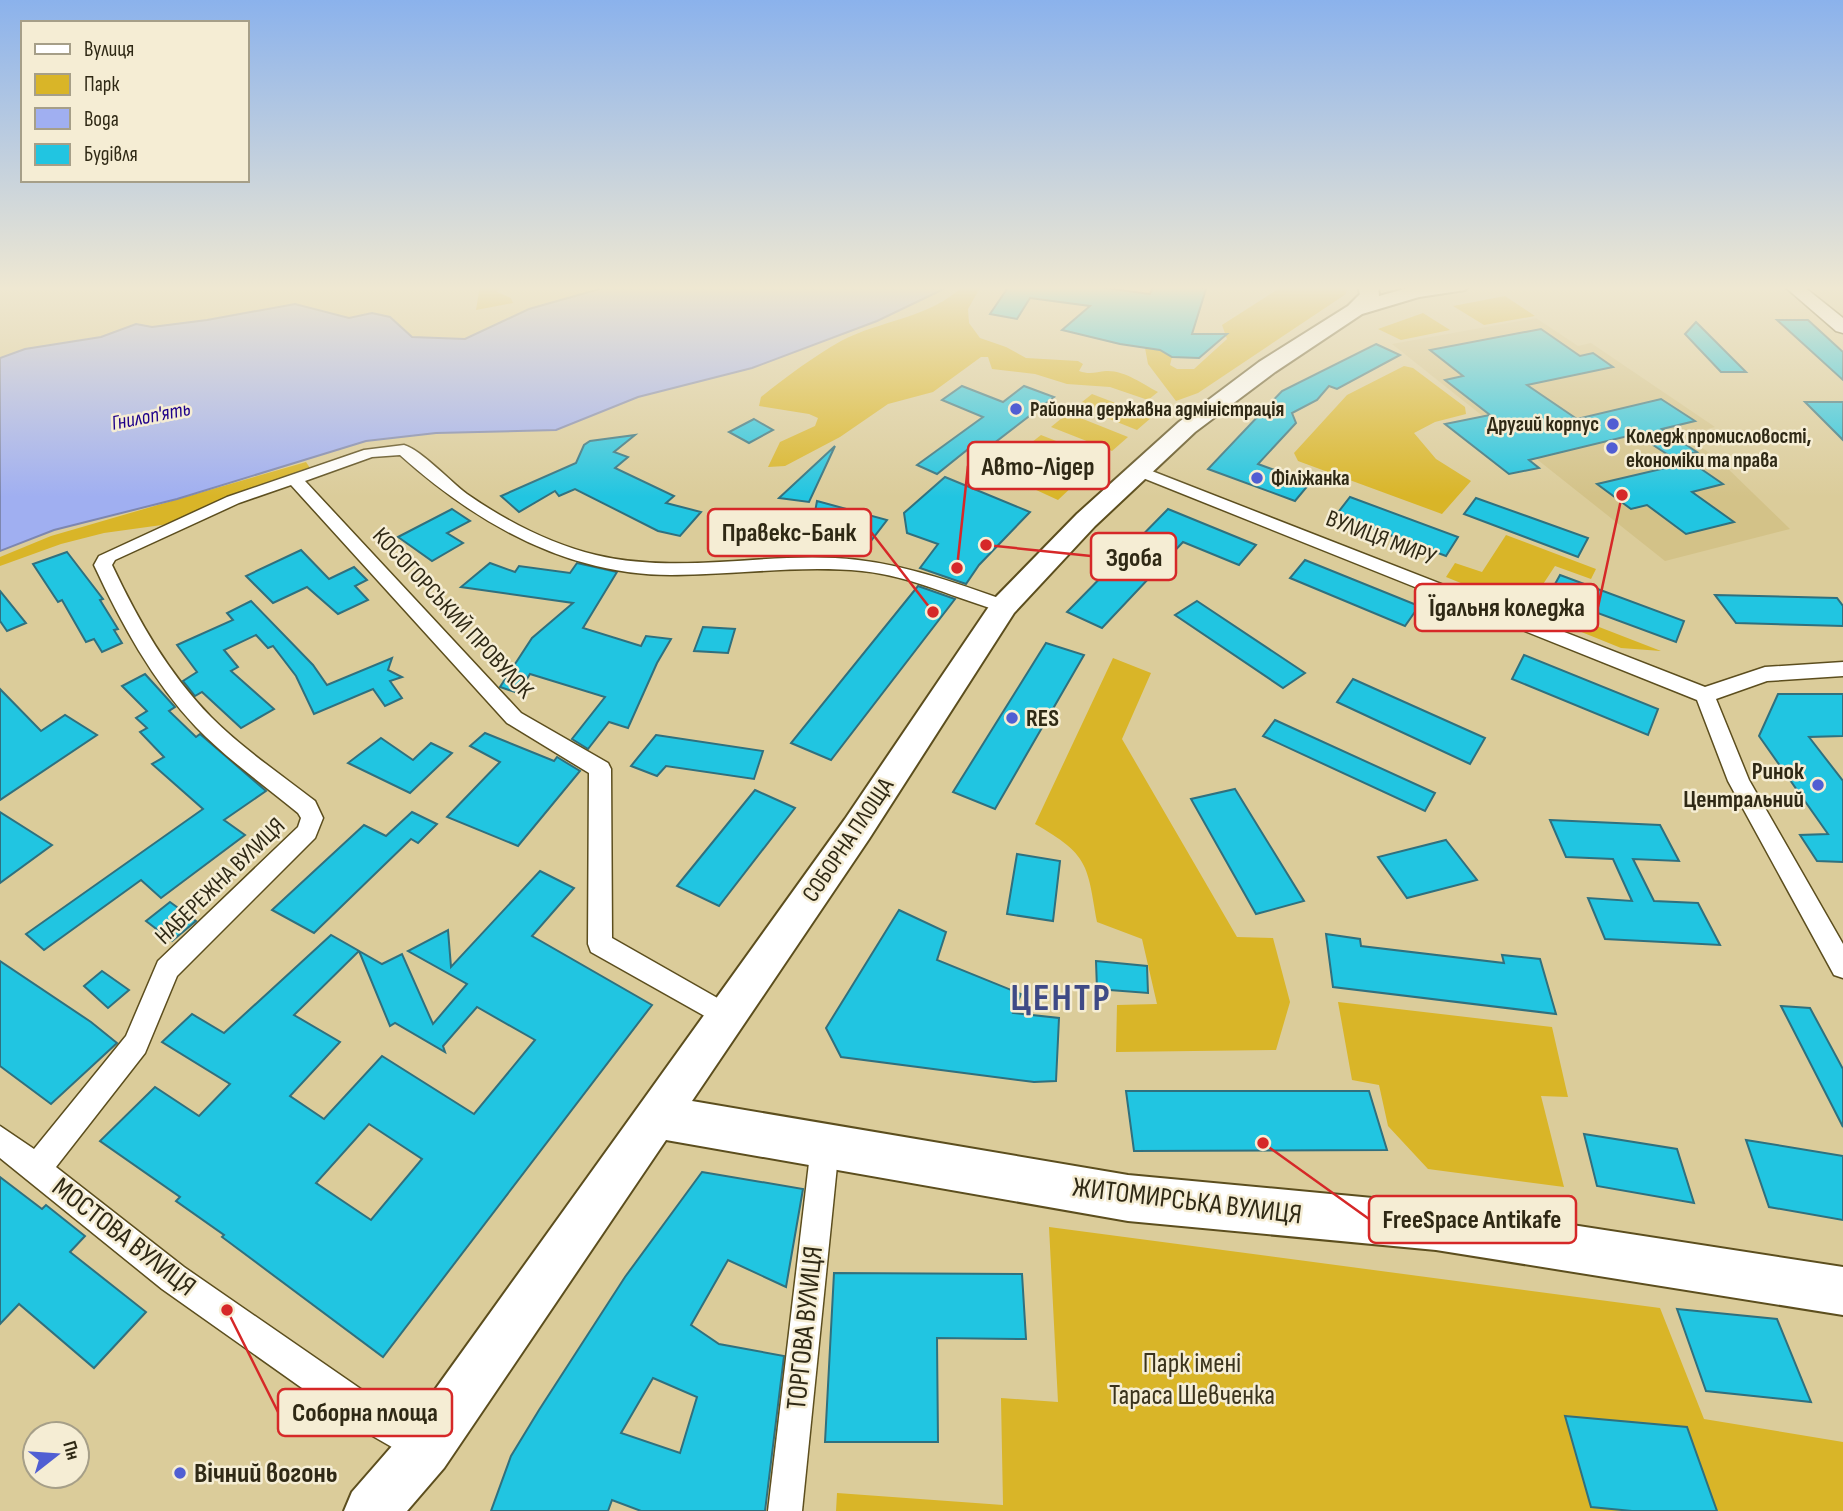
<svg xmlns="http://www.w3.org/2000/svg" width="1843" height="1511" font-family="'Sofia Sans Condensed',sans-serif">
	<style>
		.built { fill: #d3c288 }
		.green { fill: #d9b528 }
		.water { fill: #a0aff1; stroke: #7e87af; stroke-width: 2 }
		.building { fill: #21c5e1; stroke: #30707e; stroke-width: 2; fill-rule: evenodd }
		.lines { fill: none; stroke-linecap: round; stroke-linejoin: round }
		.street-casing { stroke: #5c4e1e; stroke-width: 3 }
		.secondary-casing { stroke: #5c4e1e; stroke-width: 3 }
		.primary-casing { stroke: #5c4e1e; stroke-width: 4 }
		.street { fill: #fff; fill-rule: evenodd }
		.secondary { fill: #fff; fill-rule: evenodd }
		.primary { fill: #fff; fill-rule: evenodd }
		.poi-dot { fill: #505ed3; stroke: #f5edd4; stroke-width: 2.5 }
		.labels { text-anchor: middle; dominant-baseline: central; stroke-width: 5; stroke-linejoin: round; paint-order: stroke }
		.far-poi-label { font-size: 21px; font-weight: bold; fill: #2f2915; stroke: #f5edd4; text-anchor: start }
		.far-water-label { font-size: 21px; font-style: italic; fill: #1e028a; stroke: #f5edd4 }
		.street-label { font-size: 24px; fill: #2f2915; stroke: #f5edd4 }
		.poi-label { font-size: 24px; font-weight: bold; fill: #2f2915; stroke: #f5edd4; text-anchor: start }
		.near-street-label { font-size: 28px; fill: #2f2915; stroke: #f5edd4 }
		.near-park-label { font-size: 28px; fill: #3a331c; stroke: #f5edd4 }
		.near-poi-label { font-size: 28px; font-weight: bold; fill: #2f2915; stroke: #f5edd4; text-anchor: start }
		.near-district-label { font-size: 38px; font-weight: bold; letter-spacing: 2px; fill: #3f4a86; stroke: #f5edd4 }
		.leader { fill: none; stroke: #d62828; stroke-width: 2.5 }
		.callout-dot { fill: #d62828; stroke: #f5edd4; stroke-width: 2.5 }
		.callout { fill: #f5edd4; stroke: #d62828; stroke-width: 2.5 }
		.callout-label { font-size: 26px; text-anchor: middle; font-weight: bold; fill: #2f2915 }
	</style>
	<rect width="100%" height="100%" fill="#dbcc9a"/>
	<polygon class="built" points="1536,318 1578,346 1591,343 1715,427 1685,435 1720,461 1790,529 1665,561 1392,344"/>
	<g class="green">
		<polygon points="480,286 501,286 497,292 511,298 513,303 476,310"/>
		<path d="M 963,286 L 981,286 L 968,309 L 969,323 L 980,338 L 1006,347 L 1026,358 L 1078,361 L 1083,364 L 1079,371 C 1090,375 1096,372 1106,371 C 1124,370 1143,384 1158,392 L 1148,400 L 1110,387 L 1067,384 L 1035,374 L 992,369 L 988,357 L 981,357 L 933,392 L 888,404 L 840,437 L 785,466 L 768,467 L 780,442 L 815,426 L 818,418 L 809,414 L 759,406 L 761,397 C 786,377 813,357 841,341 C 881,320 930,318 963,286 Z"/>
		<polygon points="1283,286 1347,286 1346,294 1198,393 1176,401 1148,364 1145,348 1160,350 1172,357 1170,365 1177,369 1194,369 1227,339 1222,325"/>
		<polygon points="1505,296 1535,316 1484,325 1453,306"/>
		<polygon points="1423,313 1450,330 1401,340 1378,329"/>
		<polygon points="1404,366 1413,368 1465,407 1466,414 1435,422 1414,433 1436,459 1471,481 1442,514 1298,461 1294,453 1347,395"/>
		<polygon points="1092,394 1152,417 1137,430 1077,406"/>
		<polygon points="1068,413 1128,437 1112,451 1051,427"/>
		<polygon points="1041,435 1102,459 1084,477 1022,450"/>
		<polygon points="1013,457 1075,484 1058,500 995,471"/>
		<polygon points="306,462 310,468 295,478 223,499 169,524 104,533 61,544 0,566 0,557 51,536"/>
		<polygon points="1506,535 1596,569 1591,579 1555,566 1532,601 1661,651 1621,648 1446,577 1455,563 1482,572"/>
		<path d="M 1113,658 L 1151,673 L 1122,739 L 1237,937 L 1273,938 L 1290,1002 L 1276,1050 L 1116,1052 L 1117,1005 L 1157,1004 L 1142,939 L 1097,922 C 1087,864 1089,855 1035,824 Z"/>
		<polygon points="1338,1002 1552,1027 1568,1097 1541,1096 1564,1187 1428,1169 1388,1126 1379,1085 1352,1080"/>
		<polygon points="1049,1227 1660,1308 1704,1419 1843,1442 1843,1511 836,1511 837,1493 1003,1505 1001,1398 1058,1402"/>
	</g>
	<polygon class="water" points="610,286 950,286 877,321 752,368 638,397 556,430 436,433 366,441 177,499 54,530 0,551 0,358 25,349 101,337 136,324 152,327 207,320 295,304 349,318 372,313 390,317 412,337 465,339 529,309"/>
	<g class="building">
		<polygon points="1009,286 1089,286 1150,294 1153,286 1198,286 1206,289 1192,334 1227,334 1199,358 1172,357 1160,350 1120,344 1062,330 1090,306 1030,298 1017,319 990,314"/>
		<polygon points="1777,320 1808,320 1843,352 1843,380"/>
		<polygon points="1696,322 1746,372 1721,372 1685,334"/>
		<polygon points="1541,329 1580,356 1593,353 1613,367 1527,385 1577,419 1661,399 1695,421 1662,429 1697,452 1673,458 1636,434 1529,460 1539,468 1509,474 1445,424 1490,415 1445,380 1463,376 1430,350"/>
		<polygon points="1376,344 1400,355 1337,389 1329,386 1317,400 1292,413 1296,423 1258,464 1310,483 1295,501 1208,469 1282,391"/>
		<polygon points="962,386 1003,402 1024,386 1054,397 989,447 977,442 937,474 917,465 983,417 942,400"/>
		<polygon points="1805,402 1843,402 1843,440"/>
		<polygon points="754,419 773,430 749,443 729,432"/>
		<polygon points="635,435 614,452 628,457 615,468 674,496 666,503 701,512 680,536 658,531 575,489 559,496 555,491 519,512 501,496 576,463 584,445 590,441"/>
		<polygon points="835,446 809,502 779,498"/>
		<polygon points="1691,462 1723,484 1692,492 1734,522 1686,534 1647,505 1631,509 1597,484"/>
		<polygon points="945,477 1030,512 979,565 966,584 920,568 938,544 907,533 904,513"/>
		<polygon points="1350,497 1458,537 1446,556 1336,515"/>
		<polygon points="1476,498 1588,538 1578,557 1464,514"/>
		<polygon points="817,501 887,520 867,546 839,539 838,556 807,555"/>
		<polygon points="452,509 470,521 447,533 463,543 432,561 398,537"/>
		<polygon points="1168,509 1256,545 1239,565 1183,542 1102,628 1067,612"/>
		<polygon points="301,550 329,579 354,567 367,580 355,586 368,600 338,614 307,587 273,603 246,576"/>
		<polygon points="67,552 103,599 100,600 118,629 114,630 122,643 102,652 94,639 86,642 62,600 58,602 33,564"/>
		<polygon points="1305,560 1419,606 1405,626 1290,578"/>
		<polygon points="490,563 515,572 519,566 570,573 577,563 617,572 583,628 641,646 646,636 671,639 657,663 628,728 609,722 588,749 572,739 605,697 530,674 518,693 500,687 532,638 573,603 461,587"/>
		<polygon points="1560,575 1684,621 1676,642 1549,595"/>
		<polygon points="918,586 955,599 831,760 791,743"/>
		<polygon points="0,591 26,623 7,631 0,621"/>
		<polygon points="1715,595 1837,598 1843,606 1843,626 1736,623"/>
		<polygon points="251,601 313,665 327,685 392,658 388,670 402,677 390,681 402,698 385,706 373,689 314,714 296,676 273,646 268,648 256,635 224,650 238,667 231,671 274,709 241,728 202,692 195,696 183,681 197,672 177,645 233,620 227,613"/>
		<polygon points="1197,601 1305,673 1283,688 1175,615"/>
		<polygon points="703,627 735,629 728,653 694,651"/>
		<polygon points="1046,643 1084,655 995,809 953,792"/>
		<polygon points="1524,655 1658,709 1648,735 1512,679"/>
		<polygon points="145,674 175,707 169,711 196,737 200,734 266,791 224,820 245,835 161,898 141,880 44,950 26,934 203,809 152,764 164,757 140,732 147,728 136,718 147,711 122,686"/>
		<polygon points="1353,679 1485,738 1470,764 1337,702"/>
		<polygon points="0,689 41,731 65,715 97,735 0,800"/>
		<polygon points="1778,694 1843,694 1843,736 1809,737 1843,781 1843,862 1817,861 1800,835 1828,834 1759,736"/>
		<polygon points="1275,720 1435,793 1425,811 1263,736"/>
		<polygon points="485,733 554,761 557,757 580,771 518,846 447,817 500,762 470,746"/>
		<polygon points="656,735 763,751 754,779 666,766 657,776 631,766"/>
		<polygon points="381,738 413,760 431,743 452,753 410,793 348,763"/>
		<polygon points="1235,789 1304,901 1256,914 1191,799"/>
		<polygon points="755,790 795,808 719,906 677,886"/>
		<polygon points="0,812 52,845 0,883"/>
		<polygon points="412,812 437,824 418,843 411,839 314,933 272,910 364,825 386,836"/>
		<polygon points="1550,820 1660,825 1679,861 1633,859 1654,901 1698,903 1720,945 1605,939 1588,898 1632,901 1613,859 1566,857"/>
		<polygon points="1446,840 1477,880 1407,898 1378,857"/>
		<polygon points="1017,854 1060,861 1053,921 1007,914"/>
		<path d="M 540,871 L 574,888 L 532,936 L 652,1005 L 383,1357 L 222,1237 L 224,1235 L 176,1201 L 180,1197 L 100,1141 L 155,1087 L 199,1116 L 230,1084 L 162,1042 L 192,1014 L 224,1033 L 331,935 L 359,951 L 294,1015 L 340,1042 L 290,1096 L 324,1119 L 382,1056 L 474,1114 L 535,1040 L 477,1007 L 443,1046 L 445,1052 L 395,1023 L 390,1026 L 359,951 L 382,964 L 402,954 L 433,1024 L 467,984 L 408,951 L 448,930 L 451,967 ZM 369,1124 L 422,1159 L 371,1220 L 316,1183 Z"/>
		<polygon points="170,902 196,921 172,941 146,921"/>
		<polygon points="899,910 946,932 937,960 1021,994 1013,1013 1059,1018 1056,1081 1034,1082 841,1057 826,1028"/>
		<polygon points="1326,934 1360,939 1361,946 1504,963 1502,955 1540,959 1556,1014 1333,987"/>
		<polygon points="0,961 91,1022 117,1043 51,1104 0,1066"/>
		<polygon points="1096,961 1147,966 1148,993 1097,989"/>
		<polygon points="102,971 129,990 108,1008 84,986"/>
		<polygon points="1781,1006 1810,1008 1843,1069 1843,1127"/>
		<polygon points="1126,1091 1369,1091 1387,1150 1134,1151"/>
		<polygon points="1584,1134 1677,1149 1694,1203 1597,1186"/>
		<polygon points="1746,1140 1843,1156 1843,1220 1769,1207"/>
		<path d="M 702,1172 L 803,1189 L 786,1287 L 728,1260 L 691,1325 L 719,1344 L 784,1356 L 765,1511 L 641,1511 L 612,1500 L 608,1511 L 491,1511 L 511,1456 L 539,1410 L 625,1277 ZM 653,1378 L 697,1397 L 680,1453 L 621,1433 Z"/>
		<polygon points="0,1177 42,1209 46,1205 85,1236 70,1252 146,1312 94,1368 19,1304 0,1324"/>
		<polygon points="834,1273 1022,1274 1026,1339 937,1338 938,1442 825,1442"/>
		<polygon points="1677,1309 1777,1319 1811,1402 1706,1391"/>
		<polygon points="1565,1416 1687,1427 1717,1511 1632,1511 1591,1507"/>
	</g>
	<g class="lines">
		<defs>
			<g id="street">
				<path d="M 404,445 C 421,450 451,482 467,494 C 506,521 550,544 596,555 C 675,574 756,554 835,558 C 897,561 953,582 1010,602 L 1013,606 L 1004,612 C 956,599 912,576 862,571 C 798,565 734,575 671,575 C 566,575 476,523 400,455 L 372,457 L 305,481 L 521,713 L 608,763 L 611,769 L 612,938 L 735,1008 L 739,1016 L 735,1024 L 726,1028 L 591,952 L 588,944 L 589,773 L 507,723 L 291,485 L 239,503 L 115,560 L 112,565 C 138,620 168,673 211,717 C 242,748 280,774 315,801 L 323,818 L 315,838 L 177,976 L 145,1053 L 56,1167 L 184,1267 L 381,1403 L 437,1437 L 442,1449 L 437,1461 L 425,1466 L 357,1427 L 162,1289 L 0,1158 L 0,1126 L 34,1149 L 126,1036 L 158,961 L 298,827 L 301,818 L 298,813 C 264,785 227,759 196,727 C 152,680 121,623 94,565 L 99,556 L 227,497 L 364,450 Z"/>
				<polygon points="1139,466 1705,687 1765,667 1843,662 1843,676 1767,681 1716,699 1749,780 1843,944 1843,978 1834,975 1728,781 1697,700 1133,474 1133,468"/>
				<polygon points="825,1132 835,1136 839,1146 802,1511 768,1511 811,1146 815,1136"/>
			</g>
			<polygon id="secondary" points="1784,286 1803,286 1843,318 1843,333 1836,331"/>
			<polygon id="primary" points="1358,286 1378,286 1379,296 1415,286 1468,286 1465,290 1419,297 1362,314 1275,372 1195,432 1095,526 1014,613 869,839 692,1101 1128,1175 1436,1204 1843,1267 1843,1315 1436,1250 1128,1221 666,1140 444,1468 407,1511 344,1511 352,1492 406,1430 845,819 994,599 1077,514 1179,422 1259,362 1348,306 1360,294"/>
		</defs>
		<use href="#street" class="street-casing"/>
		<use href="#secondary" class="secondary-casing"/>
		<use href="#primary" class="primary-casing"/>
		<use href="#street" class="street"/>
		<use href="#secondary" class="secondary"/>
		<use href="#primary" class="primary"/>
	</g>
	<linearGradient id="sky" x2="0" y2="1"><stop stop-color="#8bb2ec"/><stop offset="0.58" stop-color="#efe8d2"/><stop offset="1" stop-color="#efe8d2" stop-opacity="0"/></linearGradient>
	<rect width="1843" height="497" fill="url(#sky)"/>
	<g class="poi-dot">
		<circle cx="1016" cy="409" r="7"/>
		<circle cx="1613" cy="424" r="7"/>
		<circle cx="1612" cy="448" r="7"/>
		<circle cx="1257" cy="478" r="7"/>
		<circle cx="1012" cy="718" r="7"/>
		<circle cx="1818" cy="785" r="7"/>
		<circle cx="180" cy="1473" r="7"/>
	</g>
	<g class="labels">
		<g class="far-poi-label">
			<text x="1030" y="409">Районна державна адміністрація</text>
			<text x="1599" y="424" text-anchor="end">Другий корпус</text>
			<text x="1626" y="436">Коледж промисловості,<tspan x="1626" dy="24">економіки та права</tspan></text>
			<text x="1271" y="478">Філіжанка</text>
		</g>
		<g class="far-water-label">
			<text transform="translate(151 416) rotate(-11)">Гнилоп'ять</text>
		</g>
		<g class="street-label">
			<text transform="translate(1381 538) rotate(21)">ВУЛИЦЯ МИРУ</text>
			<text transform="translate(453 613) rotate(47)">КОСОГОРСЬКИЙ ПРОВУЛОК</text>
			<text transform="translate(848 840) rotate(-56)">СОБОРНА ПЛОЩА</text>
			<text transform="translate(220 881) rotate(-44)">НАБЕРЕЖНА ВУЛИЦЯ</text>
		</g>
		<g class="poi-label">
			<text x="1026" y="718">RES</text>
			<text x="1804" y="771" text-anchor="end">Ринок<tspan x="1804" dy="28">Центральний</tspan></text>
		</g>
		<g class="near-street-label">
			<text transform="translate(1187 1201) rotate(7)">ЖИТОМИРСЬКА ВУЛИЦЯ</text>
			<text transform="translate(124 1237) rotate(38)">МОСТОВА ВУЛИЦЯ</text>
			<text transform="translate(805 1328) rotate(-84)">ТОРГОВА ВУЛИЦЯ</text>
		</g>
		<g class="near-park-label">
			<text x="1192" y="1363">Парк імені<tspan x="1192" dy="32">Тараса Шевченка</tspan></text>
		</g>
		<g class="near-poi-label">
			<text x="194" y="1473">Вічний вогонь</text>
		</g>
		<g class="near-district-label">
			<text x="1061" y="998">ЦЕНТР</text>
		</g>
	</g>
	<path class="leader" d="M957 568L968 466M933 612L871 532M986 545L1091 556M1622 495L1598 607M1263 1143L1369 1219M227 1310L278 1412"/>
	<g class="callout-dot">
		<circle cx="957" cy="568" r="7"/>
		<circle cx="933" cy="612" r="7"/>
		<circle cx="986" cy="545" r="7"/>
		<circle cx="1622" cy="495" r="7"/>
		<circle cx="1263" cy="1143" r="7"/>
		<circle cx="227" cy="1310" r="7"/>
	</g>
	<g class="callout">
		<rect x="968" y="442" width="141" height="47" rx="7"/>
		<rect x="708" y="509" width="163" height="47" rx="7"/>
		<rect x="1091" y="533" width="85" height="47" rx="7"/>
		<rect x="1415" y="584" width="183" height="47" rx="7"/>
		<rect x="1369" y="1196" width="207" height="47" rx="7"/>
		<rect x="278" y="1389" width="174" height="47" rx="7"/>
	</g>
	<g class="callout-label">
		<text x="1038" y="475">Авто-Лідер</text>
		<text x="789" y="541">Правекс-Банк</text>
		<text x="1134" y="566">Здоба</text>
		<text x="1507" y="616">Їдальня коледжа</text>
		<text x="1472" y="1228">FreeSpace Antikafe</text>
		<text x="365" y="1421">Соборна площа</text>
	</g>
	<rect x="21" y="21" width="228" height="161" fill="#f5edd4" stroke="#a69f88" stroke-width="2"/>
	<rect x="35" y="44" width="35" height="10" fill="#ffffff" stroke="#a69f88" stroke-width="2"/>
	<text x="84" y="56" font-size="21" fill="#2f2915">Вулиця</text>
	<rect x="35" y="74" width="35" height="21" fill="#d9b528" stroke="#a69f88" stroke-width="2"/>
	<text x="84" y="91" font-size="21" fill="#2f2915">Парк</text>
	<rect x="35" y="108" width="35" height="21" fill="#a0aff1" stroke="#a69f88" stroke-width="2"/>
	<text x="84" y="126" font-size="21" fill="#2f2915">Вода</text>
	<rect x="35" y="144" width="35" height="21" fill="#21c5e1" stroke="#a69f88" stroke-width="2"/>
	<text x="84" y="161" font-size="21" fill="#2f2915">Будівля</text>
	<g transform="translate(56 1455) rotate(73)"><circle r="33" fill="#f5edd4" stroke="#a69f88" stroke-width="2"/>
	<path d="M0-5L12 26L0 18L-12 26Z" fill="#505ed3"/>
	<text y="-10" font-size="19" font-weight="bold" text-anchor="middle" fill="#2f2915">Пн</text>
	</g>
</svg>
